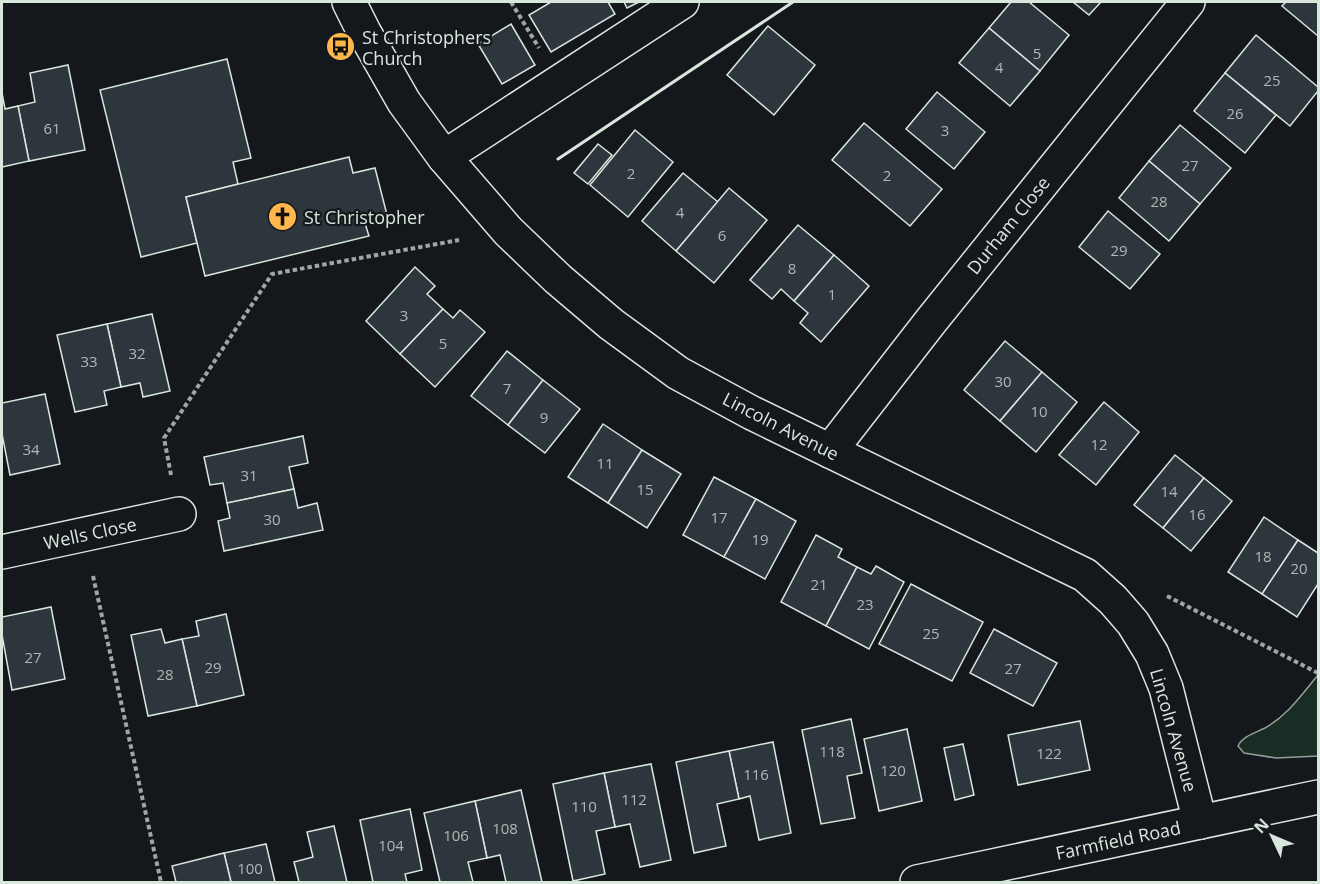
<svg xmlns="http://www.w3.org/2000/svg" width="1320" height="884" font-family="'Open Sans',sans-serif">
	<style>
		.green { fill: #1a2d24; stroke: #939e99; stroke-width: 1.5 }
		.building { fill: #2c363c; stroke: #d8e6dc; stroke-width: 1.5 }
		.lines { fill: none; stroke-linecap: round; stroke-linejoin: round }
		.minor-casing { stroke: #d8e6dc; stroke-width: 36 }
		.path { stroke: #9da8a2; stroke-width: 4; stroke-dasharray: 4.5 3; stroke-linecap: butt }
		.minor { stroke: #14181c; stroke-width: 33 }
		.wall { stroke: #d8e6dc; stroke-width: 3 }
		.labels { text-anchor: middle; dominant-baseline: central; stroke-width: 4.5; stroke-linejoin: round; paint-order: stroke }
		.number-label { font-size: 15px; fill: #adbab4 }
		.poi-label { font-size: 18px; fill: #d8e6dc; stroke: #14181c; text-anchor: start }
		.street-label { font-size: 18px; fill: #d8e6dc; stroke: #14181c }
	</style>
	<rect width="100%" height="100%" fill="#14181c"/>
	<path class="green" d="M 1318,675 L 1318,756 L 1276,758 L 1244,753 L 1238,746 C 1243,736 1255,733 1265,728 C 1288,715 1302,694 1318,675 Z"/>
	<g class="building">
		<polygon points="551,2 608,2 615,14 551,52 529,15"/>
		<polygon points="624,2 639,2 627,8"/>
		<polygon points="1011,2 1029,2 1069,35 1040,71 989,28"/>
		<polygon points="1073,2 1101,2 1089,15"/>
		<polygon points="1286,2 1318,2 1318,36 1282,6"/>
		<polygon points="511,24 535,65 502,84 478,44"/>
		<polygon points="768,26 815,65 774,115 727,75"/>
		<polygon points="989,28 1040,71 1010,106 959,63"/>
		<polygon points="1256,35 1318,87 1318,91 1290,126 1225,73"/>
		<polygon points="227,59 251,158 233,162 238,184 186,197 197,243 141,257 100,90"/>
		<polygon points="68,65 85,150 29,161 18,106 35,102 30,73"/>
		<polygon points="1225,73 1276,115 1245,153 1194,111"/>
		<polygon points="937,92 985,132 954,169 906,129"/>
		<polygon points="2,93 5,109 18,106 29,161 2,167"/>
		<polygon points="864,123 942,189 910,226 832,160"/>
		<polygon points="1180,125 1231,168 1200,204 1149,161"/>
		<polygon points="635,130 673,162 628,217 590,185"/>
		<polygon points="598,144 612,155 588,184 574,173"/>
		<polygon points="349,157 353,173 375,168 387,215 364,220 369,236 205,276 186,197"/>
		<polygon points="1149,161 1200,204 1169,241 1119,198"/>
		<polygon points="683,173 718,202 676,251 642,221"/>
		<polygon points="729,188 767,220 714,283 676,251"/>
		<polygon points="1108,211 1160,254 1130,289 1079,247"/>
		<polygon points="798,225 834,255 794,301 781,289 772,299 750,280"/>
		<polygon points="834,255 869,286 821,342 800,323 808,313 794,301"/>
		<polygon points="415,267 435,286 427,294 443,309 400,354 366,321"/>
		<polygon points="443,309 453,318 460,310 485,332 435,387 400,354"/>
		<polygon points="152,314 170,391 143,397 140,383 121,387 107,324"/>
		<polygon points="107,324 121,387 104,391 107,405 75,412 57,335"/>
		<polygon points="1005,341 1042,372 1000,421 964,390"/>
		<polygon points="507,351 543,380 508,425 471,396"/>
		<polygon points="1042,372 1077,402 1036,452 1000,421"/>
		<polygon points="543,380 580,409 545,453 508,425"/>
		<polygon points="45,394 60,464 10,475 2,434 2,403"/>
		<polygon points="1104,402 1139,432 1096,485 1059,455"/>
		<polygon points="603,424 642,450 608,503 568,477"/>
		<polygon points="303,436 308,463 289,467 294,489 227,503 223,483 210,485 204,457"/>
		<polygon points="642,450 681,474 647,528 608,503"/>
		<polygon points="1175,455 1204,478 1163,528 1134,505"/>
		<polygon points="714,477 756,499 724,557 683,535"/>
		<polygon points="1204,478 1232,501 1191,551 1163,528"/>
		<polygon points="294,489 298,508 317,503 323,530 224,551 218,521 230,518 227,503"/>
		<polygon points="756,499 796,521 765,579 724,557"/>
		<polygon points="1264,517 1298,540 1262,594 1228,572"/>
		<polygon points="816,535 842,549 838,557 857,567 826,626 781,602"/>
		<polygon points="1298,540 1318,553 1318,584 1297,617 1262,594"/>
		<polygon points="876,566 904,582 869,649 826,626 857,567 871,574"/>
		<polygon points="911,584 983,622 952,681 879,644"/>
		<polygon points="51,607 65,679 12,690 2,635 2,617"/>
		<polygon points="226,614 244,695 197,706 182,639 199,636 196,621"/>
		<polygon points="161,629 165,643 182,639 197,706 148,716 131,635"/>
		<polygon points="994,629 1057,663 1033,706 970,673"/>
		<polygon points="851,719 862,773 847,776 855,818 821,824 802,730"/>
		<polygon points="1080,721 1090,770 1018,785 1008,735"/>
		<polygon points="907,729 922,801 879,811 864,739"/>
		<polygon points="773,742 791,833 759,840 750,796 739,799 729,751"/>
		<polygon points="963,744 974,795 955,800 944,748"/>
		<polygon points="729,751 739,799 717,804 726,846 694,853 676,762"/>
		<polygon points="651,764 671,860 640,867 630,824 615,827 604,773"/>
		<polygon points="604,773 615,827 596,831 605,874 573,881 553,784"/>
		<polygon points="521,790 542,882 506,882 500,855 487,858 475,801"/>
		<polygon points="475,801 487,858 468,862 473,882 440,882 424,813"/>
		<polygon points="410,809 422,870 405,874 407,882 373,882 360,820"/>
		<polygon points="334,826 347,882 299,882 294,862 313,857 307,832"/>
		<polygon points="266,844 275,882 231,882 224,853"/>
		<polygon points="224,853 231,882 176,882 172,866"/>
	</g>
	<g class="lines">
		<defs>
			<g id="minor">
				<polyline points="349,2 364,32 404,102 444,157 508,231 558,279 611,324 678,373 752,413 1085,575 1113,600 1133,623 1152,654 1166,688 1200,822"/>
				<polyline points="444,157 682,2"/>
				<polyline points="830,451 931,321 1188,2"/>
				<polyline points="2,552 179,514"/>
				<polyline points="917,882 1318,797"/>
			</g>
		</defs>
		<use href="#minor" class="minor-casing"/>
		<g class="path">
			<polyline points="511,2 539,48"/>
			<polyline points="171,475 164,438 272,274 459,240"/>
			<polyline points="93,576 161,882"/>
			<polyline points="1167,596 1318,673"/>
		</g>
		<use href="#minor" class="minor"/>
		<polyline class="wall" points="558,159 793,2"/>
	</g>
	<defs>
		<symbol id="bus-disc" viewBox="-11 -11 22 22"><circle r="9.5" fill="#ffb74d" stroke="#14181c"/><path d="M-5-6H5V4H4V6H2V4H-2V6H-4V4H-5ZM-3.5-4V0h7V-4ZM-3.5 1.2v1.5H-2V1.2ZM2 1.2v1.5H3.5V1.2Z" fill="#111"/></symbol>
		<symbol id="church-disc" viewBox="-11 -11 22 22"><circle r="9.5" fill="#ffb74d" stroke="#14181c"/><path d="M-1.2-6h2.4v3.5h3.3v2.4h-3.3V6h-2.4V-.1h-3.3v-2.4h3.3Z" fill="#111"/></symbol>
	</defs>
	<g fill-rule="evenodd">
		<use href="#bus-disc" x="324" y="30" width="33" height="33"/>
		<use href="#church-disc" x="266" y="200" width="33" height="33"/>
	</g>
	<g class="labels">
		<g class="number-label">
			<text x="1037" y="53">5</text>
			<text x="999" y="67">4</text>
			<text x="1272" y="80">25</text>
			<text x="1235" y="113">26</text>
			<text x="52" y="128">61</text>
			<text x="945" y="130">3</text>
			<text x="1190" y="165">27</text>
			<text x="631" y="173">2</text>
			<text x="887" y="175">2</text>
			<text x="1159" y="201">28</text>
			<text x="680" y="212">4</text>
			<text x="722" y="235">6</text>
			<text x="1119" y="250">29</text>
			<text x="792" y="268">8</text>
			<text x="832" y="294">1</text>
			<text x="404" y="315">3</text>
			<text x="443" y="343">5</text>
			<text x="137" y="353">32</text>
			<text x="89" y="361">33</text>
			<text x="1003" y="381">30</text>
			<text x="507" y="388">7</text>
			<text x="1039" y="411">10</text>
			<text x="544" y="417">9</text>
			<text x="1099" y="444">12</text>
			<text x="31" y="449">34</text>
			<text x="605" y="463">11</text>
			<text x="249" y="475">31</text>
			<text x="645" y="489">15</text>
			<text x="1169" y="491">14</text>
			<text x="1197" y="514">16</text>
			<text x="719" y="517">17</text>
			<text x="272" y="519">30</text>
			<text x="760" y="539">19</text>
			<text x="1263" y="556">18</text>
			<text x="1299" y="568">20</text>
			<text x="819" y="584">21</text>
			<text x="865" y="604">23</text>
			<text x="931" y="633">25</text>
			<text x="33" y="657">27</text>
			<text x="213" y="667">29</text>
			<text x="1013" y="668">27</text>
			<text x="165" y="674">28</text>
			<text x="832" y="751">118</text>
			<text x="1049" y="753">122</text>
			<text x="893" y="770">120</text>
			<text x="756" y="774">116</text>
			<text x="634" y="799">112</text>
			<text x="584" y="806">110</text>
			<text x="505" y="828">108</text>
			<text x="456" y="835">106</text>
			<text x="391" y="845">104</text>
			<text x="250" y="868">100</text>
		</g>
		<g class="poi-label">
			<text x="362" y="37">St Christophers<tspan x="362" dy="21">Church</tspan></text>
			<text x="304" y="217">St Christopher</text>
		</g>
		<g class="street-label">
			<text transform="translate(1008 225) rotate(-51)">Durham Close</text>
			<text transform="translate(781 426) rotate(27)">Lincoln Avenue</text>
			<text transform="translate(90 533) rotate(-12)">Wells Close</text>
			<text transform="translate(1174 730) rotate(74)">Lincoln Avenue</text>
			<text transform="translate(1118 840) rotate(-12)">Farmfield Road</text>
		</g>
	</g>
	<rect width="1320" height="884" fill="none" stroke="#d8e6dc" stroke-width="6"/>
	<g transform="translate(1272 836) rotate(314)" stroke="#14181c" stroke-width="4.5" paint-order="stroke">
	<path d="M0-4.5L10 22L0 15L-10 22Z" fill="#d8e6dc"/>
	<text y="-9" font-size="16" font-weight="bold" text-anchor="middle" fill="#d8e6dc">N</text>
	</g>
</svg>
